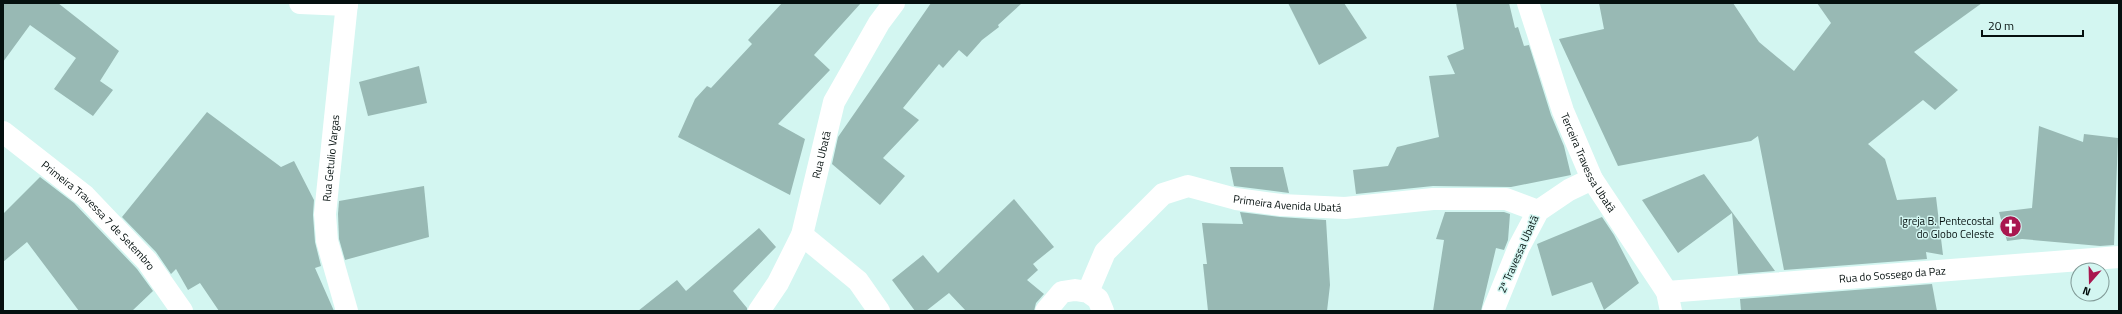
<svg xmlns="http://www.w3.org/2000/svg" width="2122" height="314" font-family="'Titillium Web',sans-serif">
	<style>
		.building { fill: #98b9b4 }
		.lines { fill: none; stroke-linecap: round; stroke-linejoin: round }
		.minor { stroke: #fff; stroke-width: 22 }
		.labels { text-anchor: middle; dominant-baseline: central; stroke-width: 3; stroke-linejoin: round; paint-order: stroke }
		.street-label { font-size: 11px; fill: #05100f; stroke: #d3f6f1 }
		.poi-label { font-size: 11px; fill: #05100f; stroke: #d3f6f1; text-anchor: end }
	</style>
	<rect width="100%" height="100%" fill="#d3f6f1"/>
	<g class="building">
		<polygon points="3,3 58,3 119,51 100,81 113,90 93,116 54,89 76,58 30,25 3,62"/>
		<polygon points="782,3 861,3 814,55 830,70 778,124 805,139 790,195 678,137 695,99 707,86 711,88 752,44 748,40"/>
		<polygon points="931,3 1022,3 998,25 999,27 982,40 967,57 959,50 943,68 939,64 903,108 919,120 883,158 905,176 880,205 832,164 838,137"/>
		<polygon points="1288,3 1344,3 1367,38 1319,65"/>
		<polygon points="1456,3 1509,3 1515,28 1518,27 1524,46 1529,45 1551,115 1564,146 1571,175 1511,187 1433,186 1356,194 1353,170 1388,166 1397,147 1439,137 1429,76 1455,74 1447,56 1464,49"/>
		<polygon points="1599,3 1733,3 1759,42 1794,71 1831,23 1817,3 1982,3 1914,52 1958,90 1935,110 1923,100 1868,144 1885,159 1897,200 1936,197 1943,255 1926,252 1927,259 1784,270 1758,136 1751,141 1618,166 1559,39 1604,29"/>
		<polygon points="419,66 427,103 368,116 359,82"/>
		<polygon points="207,112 281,167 294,161 314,200 313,215 315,242 321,266 315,268 334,311 219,311 200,283 188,290 176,269 171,274 156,252 122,217"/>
		<polygon points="2039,126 2083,142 2084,134 2118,138 2114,245 2100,246 2022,239 2007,241 1999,212 2032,208"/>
		<polygon points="1230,167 1283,167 1289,193 1234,186"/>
		<polygon points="1704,174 1732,212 1775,271 1738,274 1732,213 1678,253 1642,200"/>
		<polygon points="40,177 74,203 137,269 153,291 132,311 79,311 27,242 3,262 3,214"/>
		<polygon points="424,186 429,237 345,260 339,239 338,214 339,201"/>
		<polygon points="1014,199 1054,247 1033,264 1038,270 1027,280 1044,294 1036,303 1034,311 966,311 949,293 926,311 915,311 892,280 923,255 938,273"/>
		<polygon points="1240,212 1280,217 1326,220 1330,285 1327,311 1208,311 1203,264 1207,264 1202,223 1243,224"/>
		<polygon points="1445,212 1504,212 1510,214 1508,240 1504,250 1496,248 1481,311 1433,311 1444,240 1436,239"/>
		<polygon points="1602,217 1614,235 1639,283 1604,310 1592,282 1552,296 1537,244"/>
		<polygon points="759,228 776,247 733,291 747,308 747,311 638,311 677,280 686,291"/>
		<polygon points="1932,284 1937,311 1741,311 1740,299"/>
	</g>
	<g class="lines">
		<g class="minor">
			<polyline points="300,3 347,5"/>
			<path id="s1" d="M 1528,3 L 1563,111 L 1592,179 L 1667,292 L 1671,311"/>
			<path id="s2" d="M 3,132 L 85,196 L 147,261 L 182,311"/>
			<polyline points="802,235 858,281 879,311"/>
			<path id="s3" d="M 1088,292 L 1105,252 L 1163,194 L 1188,186 L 1236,199 L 1281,205 L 1345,208 L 1433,199 L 1506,199 L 1538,211"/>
			<path id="s4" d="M 1667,292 L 2119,257"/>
			<path id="s5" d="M 347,311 L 327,241 L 325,214 L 347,3"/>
			<path id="s6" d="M 759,311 L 778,283 L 802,235 L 834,102 L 879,23 L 894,3"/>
			<polyline points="1046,311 1062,292 1075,290 1088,292 1098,299 1103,311"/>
			<polyline points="1493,311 1519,247 1538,211 1569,190 1592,179"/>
		</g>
	</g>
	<defs>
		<symbol id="church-disc" viewBox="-11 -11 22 22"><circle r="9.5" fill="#a9174f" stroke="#d3f6f1"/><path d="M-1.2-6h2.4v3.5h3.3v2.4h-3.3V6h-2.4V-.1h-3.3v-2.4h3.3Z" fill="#fff"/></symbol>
	</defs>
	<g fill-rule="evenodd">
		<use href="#church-disc" x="1998" y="214" width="25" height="25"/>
	</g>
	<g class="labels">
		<g class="street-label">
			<text stroke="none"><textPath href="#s6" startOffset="170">Rua Ubatã</textPath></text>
			<text stroke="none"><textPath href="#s5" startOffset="156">Rua Getulio Vargas</textPath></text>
			<text stroke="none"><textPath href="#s1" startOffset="171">Terceira Travessa Ubatã</textPath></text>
			<text stroke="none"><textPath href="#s3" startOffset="253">Primeira Avenida Ubatá</textPath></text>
			<text stroke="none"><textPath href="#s2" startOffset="127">Primeira Travessa 7 de Setembro</textPath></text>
			<text transform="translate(1518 254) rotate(-66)">2ª Travessa Ubatã</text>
			<text stroke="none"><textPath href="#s4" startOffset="226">Rua do Sossego da Paz</textPath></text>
		</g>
		<g class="poi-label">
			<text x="1994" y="221">Igreja B. Pentecostal<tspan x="1994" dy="13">do Globo Celeste</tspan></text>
		</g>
	</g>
	<rect width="2122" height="314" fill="none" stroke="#05100f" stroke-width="8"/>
	<g transform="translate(2090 282) rotate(200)"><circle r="19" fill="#d3f6f1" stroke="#819a97"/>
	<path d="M0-3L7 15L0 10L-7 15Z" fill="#a9174f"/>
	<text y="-6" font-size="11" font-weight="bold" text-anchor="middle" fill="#05100f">N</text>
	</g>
	<path d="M1982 30v6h101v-6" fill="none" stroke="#05100f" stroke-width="2"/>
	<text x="1988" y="30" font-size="12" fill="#05100f" stroke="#d3f6f1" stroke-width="3" paint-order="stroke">20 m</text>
</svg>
